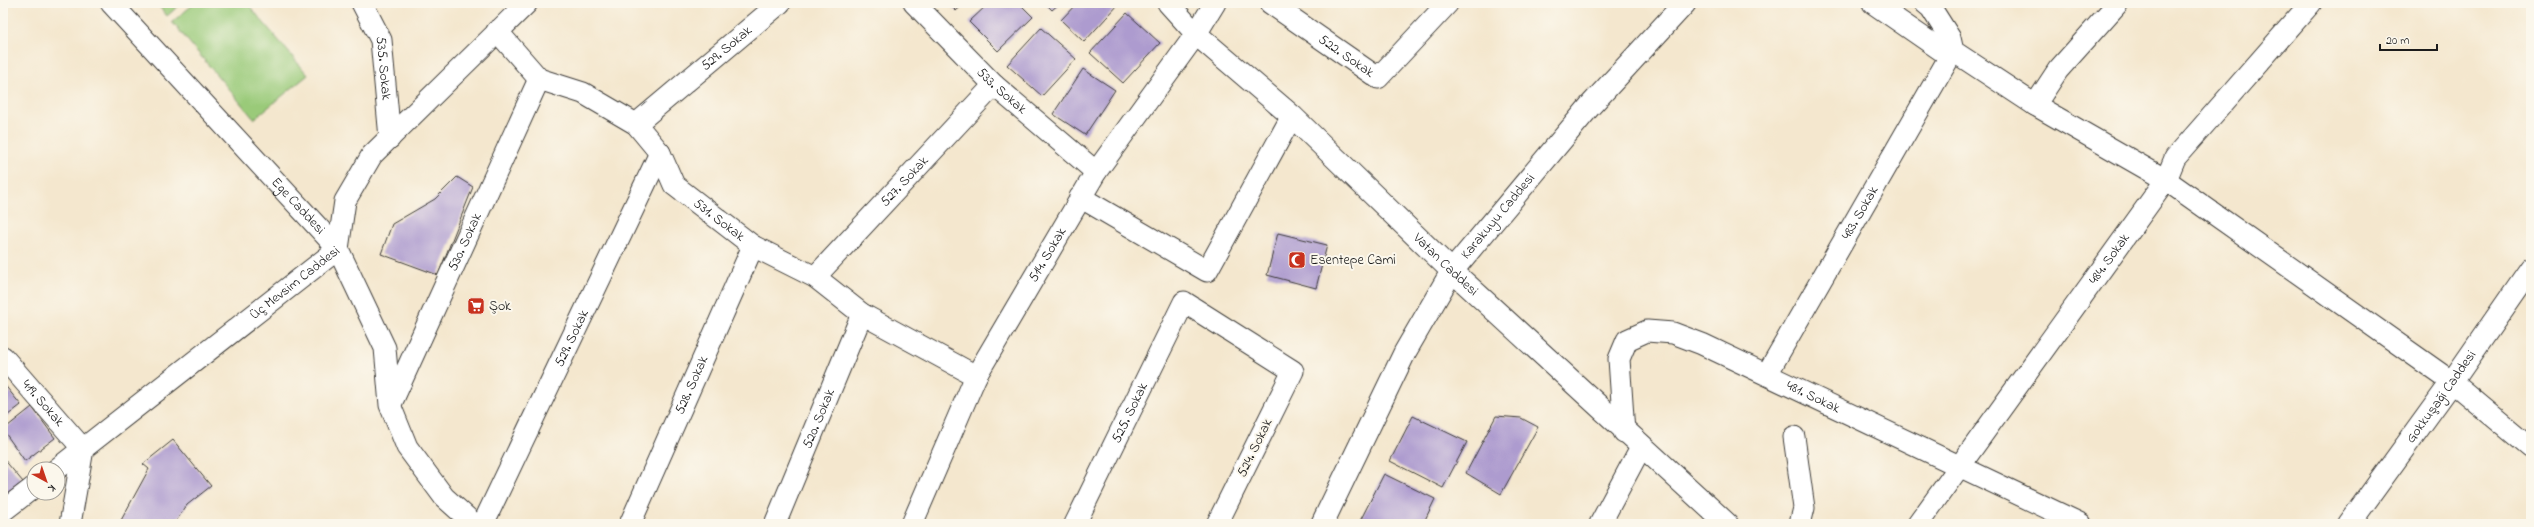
<svg xmlns="http://www.w3.org/2000/svg" width="2534" height="527" font-family="'Indie Flower',sans-serif">
	<style>
		.green { fill: #9aca79; stroke: #5b734a }
		.building { fill: #ad9bcf }
		.lines { fill: none; stroke-linecap: round; stroke-linejoin: round }
		.minor-casing { stroke: #3c3a37; stroke-width: 23 }
		.tertiary-casing { stroke: #3c3a37; stroke-width: 24 }
		.minor { stroke: #fff; stroke-width: 21 }
		.tertiary { stroke: #fff; stroke-width: 22 }
		.labels { text-anchor: middle; dominant-baseline: central; stroke-width: 4; stroke-linejoin: round; paint-order: stroke }
		.street-label { font-size: 14px; fill: #1c1c1c; stroke: #fbf7ec }
		.poi-label { font-size: 14px; fill: #1c1c1c; stroke: #fbf7ec; text-anchor: start }
	</style>
	<rect width="100%" height="100%" fill="#fbf7ec"/>
	<filter id="ink" filterUnits="userSpaceOnUse"><feTurbulence type="fractalNoise" baseFrequency=".025" numOctaves="2"/><feDisplacementMap in="SourceGraphic" scale="8" xChannelSelector="R" yChannelSelector="G"/><feConvolveMatrix kernelMatrix="1 2 1 2 8 2 1 2 1" color-interpolation-filters="sRGB"/></filter>
	<filter id="wash" filterUnits="userSpaceOnUse"><feTurbulence type="fractalNoise" baseFrequency=".012" numOctaves="4" result="noise"/><feDisplacementMap in="SourceGraphic" scale="16" xChannelSelector="R" yChannelSelector="G"/><feGaussianBlur stdDeviation="0.9" result="paint"/><feColorMatrix in="noise" values="0 0 0 0 0 0 0 0 0 0 0 0 0 0 0 0 0 1.4 0 .05"/><feComposite in="paint" operator="in"/></filter>
	<g filter="url(#wash)">
		<rect width="100%" height="100%" fill="#f4e7ce"/>
		<g class="green">
			<polygon points="156,3 182,3 167,16"/>
			<polygon points="195,3 247,3 308,75 254,119 172,22"/>
		</g>
		<g id="blocks">
			<g class="building">
				<polygon points="948,3 965,3 956,11"/>
				<polygon points="989,3 1019,3 1033,17 998,51 969,22"/>
				<polygon points="1045,3 1060,3 1052,10"/>
				<polygon points="1077,3 1118,3 1119,4 1084,42 1061,20"/>
				<polygon points="1127,13 1160,43 1123,83 1090,53"/>
				<polygon points="1041,28 1076,59 1042,96 1007,65"/>
				<polygon points="1083,69 1115,90 1085,135 1053,114"/>
				<polygon points="457,177 473,187 438,275 381,254 392,224 435,199"/>
				<polygon points="1278,233 1327,245 1316,288 1267,275"/>
				<polygon points="3,383 21,405 3,419"/>
				<polygon points="32,407 55,438 25,461 3,430"/>
				<polygon points="1413,416 1467,442 1443,488 1390,461"/>
				<polygon points="1496,416 1521,418 1538,427 1501,494 1466,473"/>
				<polygon points="173,440 211,486 187,505 174,524 119,524 149,469 143,464"/>
				<polygon points="3,458 23,482 3,497"/>
				<polygon points="1384,474 1435,499 1423,524 1367,524 1360,521"/>
			</g>
		</g>
	</g>
	<g filter="url(#ink)">
		<use href="#blocks" fill-opacity="0" stroke="#3c3a37" stroke-width="1"/>
		<g class="lines">
			<defs>
				<g id="minor">
					<path id="s1" d="M 111,3 L 338,249 L 385,348 L 390,405 L 407,447 L 444,497 L 474,524"/>
					<path id="s2" d="M 362,3 L 381,40 L 390,138"/>
					<path id="s3" d="M 914,3 L 994,85 L 1096,172"/>
					<polyline points="1168,3 1196,34"/>
					<path id="s4" d="M 1270,3 L 1378,78 L 1448,3"/>
					<polyline points="1873,3 1941,50 1951,49"/>
					<polyline points="1925,3 1931,8 1950,38 1953,51 2035,105 2166,180 2452,382 2531,448"/>
					<path id="s5" d="M 497,31 L 539,79 L 583,93 L 636,124 L 660,153 L 674,185 L 753,246 L 815,277 L 862,314 L 976,376"/>
					<polyline points="2035,105 2058,70 2118,3"/>
					<path id="s6" d="M 636,124 L 780,3"/>
					<polyline points="1080,197 1207,271 1292,116"/>
					<path id="s7" d="M 815,277 L 994,85"/>
					<path id="s8" d="M 3,357 L 83,449 L 70,524"/>
					<path id="s9" d="M 1767,374 L 1953,51"/>
					<path id="s10" d="M 391,404 L 539,79"/>
					<path id="s11" d="M 1624,432 L 1619,359 L 1627,340 L 1647,331 L 1673,333 L 1702,344 L 2081,524"/>
					<polyline points="1794,437 1804,508 1800,524"/>
					<path id="s12" d="M 57,469 L 338,249 L 345,201 L 372,155 L 527,3"/>
					<polyline points="3,511 34,487"/>
					<path id="s13" d="M 483,524 L 660,153"/>
					<path id="s14" d="M 630,524 L 753,246"/>
					<path id="s15" d="M 775,524 L 862,314"/>
					<path id="s16" d="M 912,524 L 976,376 L 1096,172 L 1196,34 L 1215,3"/>
					<path id="s17" d="M 1075,524 L 1184,302 L 1293,371 L 1217,524"/>
					<polyline points="1600,524 1641,447"/>
					<path id="s18" d="M 1918,524 L 2166,180 L 2175,158 L 2311,3"/>
				</g>
				<g id="tertiary">
					<path id="s19" d="M 1196,34 L 1292,116 L 1452,271 L 1727,524"/>
					<path id="s20" d="M 1322,524 L 1405,352 L 1452,271 L 1590,106 L 1685,3"/>
					<path id="s21" d="M 2349,524 L 2452,382 L 2531,268"/>
				</g>
			</defs>
			<use href="#minor" class="minor-casing"/>
			<use href="#tertiary" class="tertiary-casing"/>
			<use href="#minor" class="minor"/>
			<use href="#tertiary" class="tertiary"/>
		</g>
	</g>
	<defs>
		<symbol id="mosque-square" viewBox="-11 -11 22 22"><rect x="-9" y="-9" width="18" height="18" rx="4" fill="#c8321e" stroke="#fbf7ec"/><path d="M3.5-4.9A6 6 0 1 0 3.5 4.9A5 5 0 1 1 3.5-4.9Z" fill="#fff"/></symbol>
		<symbol id="supermarket-square" viewBox="-11 -11 22 22"><rect x="-9" y="-9" width="18" height="18" rx="4" fill="#c8321e" stroke="#fbf7ec"/><path d="M-6-5.5h2.5l.6 2H6L4.5 2H-2.5L-4.4-4H-6ZM-1.5 3.2a1.3 1.3 0 1 0 .1 0ZM3 3.2a1.3 1.3 0 1 0 .1 0Z" fill="#fff"/></symbol>
	</defs>
	<g fill-rule="evenodd">
		<use href="#mosque-square" x="1287" y="250" width="20" height="20"/>
		<use href="#supermarket-square" x="466" y="296" width="20" height="20"/>
	</g>
	<g class="labels">
		<g class="street-label">
			<text stroke="none"><textPath href="#s6" startOffset="118">529. Sokak</textPath></text>
			<text stroke="none"><textPath href="#s4" startOffset="93">522. Sokak</textPath></text>
			<text stroke="none"><textPath href="#s2" startOffset="70">535. Sokak</textPath></text>
			<text stroke="none"><textPath href="#s3" startOffset="124">533. Sokak</textPath></text>
			<text stroke="none"><textPath href="#s7" startOffset="131">527. Sokak</textPath></text>
			<text stroke="none"><textPath href="#s1" startOffset="276">Ege Caddesi</textPath></text>
			<text stroke="none"><textPath href="#s9" startOffset="186">483. Sokak</textPath></text>
			<text stroke="none"><textPath href="#s20" startOffset="356">Karakuyu Caddesi</textPath></text>
			<text stroke="none"><textPath href="#s5" startOffset="301">531. Sokak</textPath></text>
			<text stroke="none"><textPath href="#s10" startOffset="178">530. Sokak</textPath></text>
			<text stroke="none"><textPath href="#s16" startOffset="302">514. Sokak</textPath></text>
			<text stroke="none"><textPath href="#s18" startOffset="327">484. Sokak</textPath></text>
			<text stroke="none"><textPath href="#s19" startOffset="340">Vatan Caddesi</textPath></text>
			<text stroke="none"><textPath href="#s12" startOffset="302">Üç Mevsim Caddesi</textPath></text>
			<text stroke="none"><textPath href="#s13" startOffset="206">529. Sokak</textPath></text>
			<text stroke="none"><textPath href="#s14" startOffset="152">528. Sokak</textPath></text>
			<text stroke="none"><textPath href="#s11" startOffset="296">481. Sokak</textPath></text>
			<text stroke="none"><textPath href="#s21" startOffset="157">Gokkuşaği Caddesi</textPath></text>
			<text stroke="none"><textPath href="#s8" startOffset="61">419. Sokak</textPath></text>
			<text stroke="none"><textPath href="#s17" startOffset="124">525. Sokak</textPath></text>
			<text stroke="none"><textPath href="#s15" startOffset="114">520. Sokak</textPath></text>
			<text transform="translate(1255 448) rotate(-64)">524. Sokak</text>
		</g>
		<g class="poi-label">
			<text x="1310" y="260">Esentepe Cami</text>
			<text x="489" y="306">Şok</text>
		</g>
	</g>
	<rect width="2534" height="527" fill="none" stroke="#fbf7ec" stroke-width="16"/>
	<g transform="translate(46 481) rotate(140)"><circle r="19" fill="#fbf7ec" stroke="#a29f99"/>
	<path d="M0-3L7 15L0 10L-7 15Z" fill="#c8321e"/>
	<text y="-6" font-size="11" font-weight="bold" text-anchor="middle" fill="#1c1c1c">K</text>
	</g>
	<path d="M2380 44v6h57v-6" fill="none" stroke="#1c1c1c" stroke-width="2"/>
	<text x="2386" y="44" font-size="12" fill="#1c1c1c" stroke="#fbf7ec" stroke-width="3" paint-order="stroke">20 m</text>
</svg>
